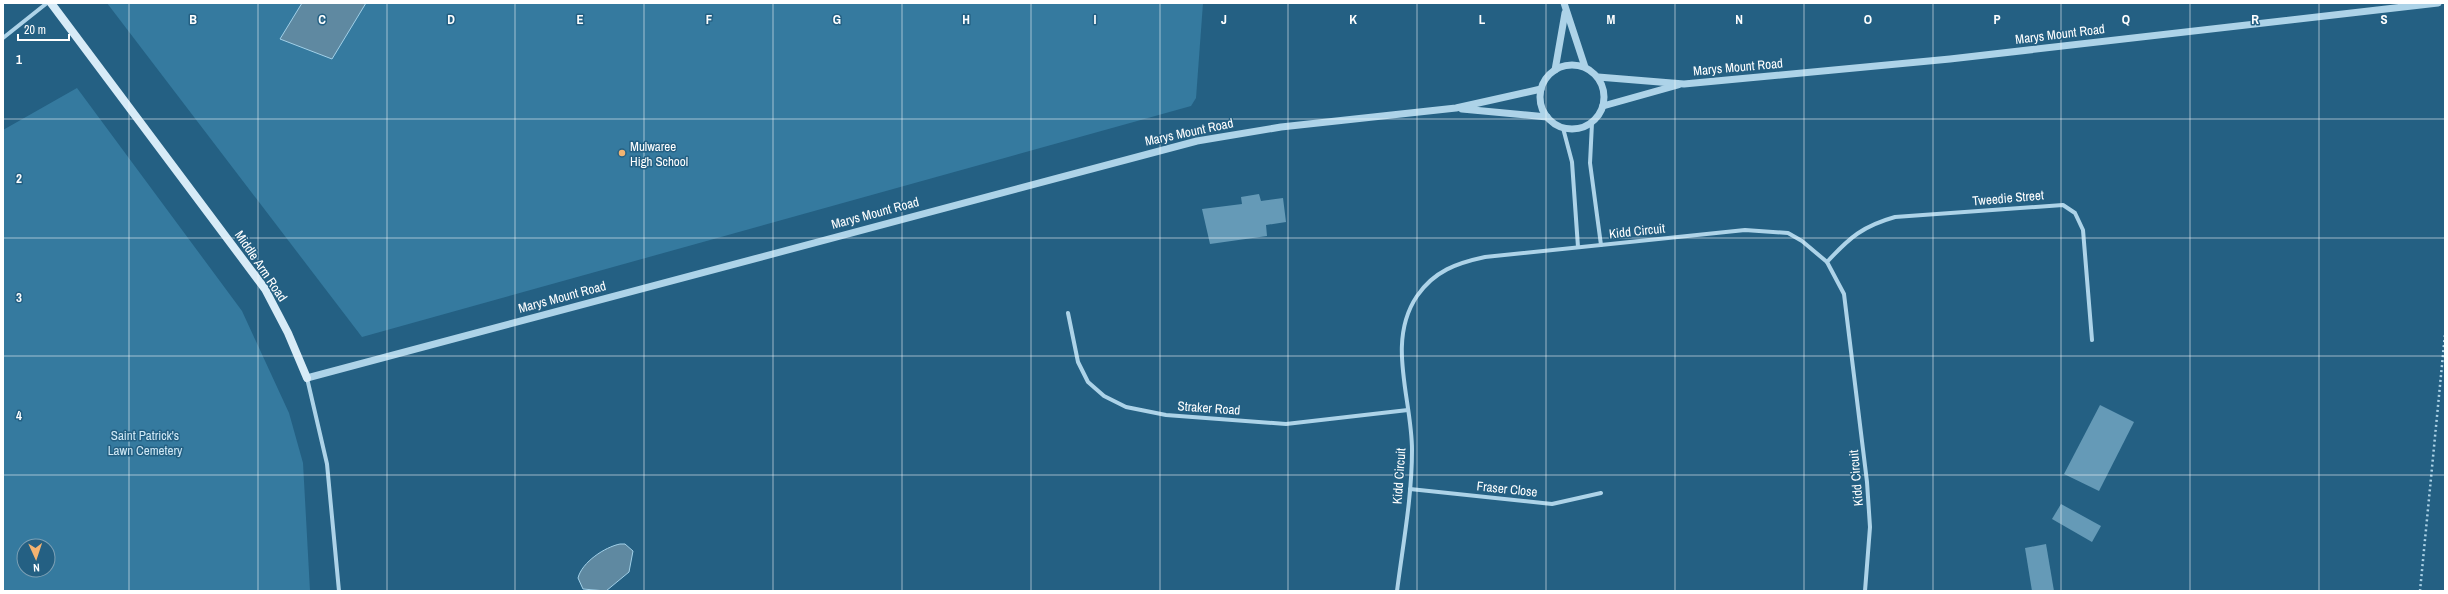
<svg xmlns="http://www.w3.org/2000/svg" width="2448" height="594" font-family="'Archivo Narrow',sans-serif">
	<style>
		.green { fill: #357a9f; fill-rule: evenodd }
		.water { fill: #5f89a1; stroke: #a1d0e8 }
		.building { fill: #659ab7 }
		.lines { fill: none; stroke-linecap: round; stroke-linejoin: round }
		.path { stroke: #add3e8; stroke-width: 2.5; stroke-dasharray: 2 3; stroke-linecap: butt }
		.minor { stroke: #add3e8; stroke-width: 4 }
		.tertiary { stroke: #add3e8; stroke-width: 7 }
		.secondary { stroke: #d7ebf7; stroke-width: 8 }
		.grid { fill: none; stroke: #fff; stroke-width: 1; stroke-opacity: 0.55 }
		.poi-dot { fill: #f2b371; stroke: #246083; stroke-width: 1.5 }
		.labels { text-anchor: middle; dominant-baseline: central; stroke-width: 3; stroke-linejoin: round; paint-order: stroke }
		.street-label { font-size: 13px; fill: #fff; stroke: #246083 }
		.poi-label { font-size: 13px; fill: #fff; stroke: #246083; text-anchor: start }
		.park-label { font-size: 13px; fill: #d0e9f6; stroke: #246083 }
		.grid-label { font-size: 13px; text-anchor: middle; font-weight: bold; fill: #fff; stroke: #246083; stroke-width: 3; stroke-linejoin: round; paint-order: stroke }
	</style>
	<rect width="100%" height="100%" fill="#246083"/>
	<g class="green">
		<polygon points="107,3 1203,3 1196,98 1191,106 362,337"/>
		<path d="M 77,88 L 242,311 L 289,413 L 303,463 L 310,591 L 3,591 L 3,130 ZM 24,546 L 48,546 L 48,570 L 24,570 Z"/>
	</g>
	<g class="water">
		<polygon points="302,3 366,3 332,59 280,39"/>
		<path d="M 620,544 L 625,544 L 633,551 L 629,572 L 606,591 L 583,589 L 578,578 C 582,562 605,547 620,544 Z"/>
	</g>
	<g class="building">
		<polygon points="1259,194 1261,201 1283,198 1286,222 1266,225 1267,236 1210,244 1202,209 1242,204 1241,197"/>
		<polygon points="2100,405 2134,422 2099,491 2064,474"/>
		<polygon points="2061,504 2101,526 2092,542 2052,519"/>
		<polygon points="2046,544 2054,591 2032,591 2025,548"/>
	</g>
	<g class="lines">
		<polyline class="path" points="2420,591 2445,334"/>
		<g class="minor">
			<polyline points="3,38 47,3"/>
			<polyline points="1592,123 1590,163 1601,245"/>
			<polyline points="1563,128 1572,162 1578,247"/>
			<path d="M 1827,262 C 1850,237 1863,226 1895,217 L 2063,205 L 2075,213 L 2083,230 L 2092,340"/>
			<polyline points="1068,313 1078,362 1088,382 1104,396 1126,407 1166,415 1286,424 1408,410"/>
			<polyline points="307,378 327,464 339,591"/>
			<polyline points="1410,489 1552,504 1601,493"/>
			<path d="M 1397,591 C 1403,544 1412,497 1412,450 C 1412,399 1386,342 1417,296 C 1434,271 1457,263 1485,257 L 1745,230 L 1788,233 L 1802,241 L 1827,262 L 1844,294 L 1867,482 L 1870,527 L 1865,591"/>
		</g>
		<g class="tertiary">
			<polyline points="1564,3 1585,67"/>
			<circle cx="1572" cy="97" r="32"/>
			<polyline points="1555,70 1565,13"/>
			<polyline points="1598,77 1684,84 1950,59 2438,3"/>
			<polyline points="1603,106 1678,85"/>
			<polyline points="1462,109 1547,117"/>
			<polyline points="307,378 1197,141 1281,127 1456,108 1541,89"/>
		</g>
		<polyline class="secondary" points="51,3 265,289 288,333 307,378"/>
	</g>
	<path class="grid" d="M 129,3 L 129,591M 258,3 L 258,591M 387,3 L 387,591M 515,3 L 515,591M 644,3 L 644,591M 773,3 L 773,591M 902,3 L 902,591M 1031,3 L 1031,591M 1160,3 L 1160,591M 1288,3 L 1288,591M 1417,3 L 1417,591M 1546,3 L 1546,591M 1675,3 L 1675,591M 1804,3 L 1804,591M 1933,3 L 1933,591M 2061,3 L 2061,591M 2190,3 L 2190,591M 2319,3 L 2319,591M 3,119 L 2445,119M 3,238 L 2445,238M 3,356 L 2445,356M 3,475 L 2445,475"/>
	<circle class="poi-dot" cx="622" cy="153" r="4"/>
	<g class="labels">
		<g class="street-label">
			<text transform="translate(2060 34) rotate(-7)">Marys Mount Road</text>
			<text transform="translate(1738 67) rotate(-5)">Marys Mount Road</text>
			<text transform="translate(1189 132) rotate(-12)">Marys Mount Road</text>
			<text transform="translate(2008 198) rotate(-5)">Tweedie Street</text>
			<text transform="translate(875 213) rotate(-15)">Marys Mount Road</text>
			<text transform="translate(1637 231) rotate(-6)">Kidd Circuit</text>
			<text transform="translate(261 266) rotate(56)">Middle Arm Road</text>
			<text transform="translate(562 297) rotate(-15)">Marys Mount Road</text>
			<text transform="translate(1209 408) rotate(4)">Straker Road</text>
			<text transform="translate(1399 476) rotate(-86)">Kidd Circuit</text>
			<text transform="translate(1856 478) rotate(-95)">Kidd Circuit</text>
			<text transform="translate(1507 489) rotate(6)">Fraser Close</text>
		</g>
		<g class="poi-label">
			<text x="630" y="146">Mulwaree<tspan x="630" dy="15">High School</tspan></text>
		</g>
		<g class="park-label">
			<text x="145" y="435">Saint Patrick's<tspan x="145" dy="15">Lawn Cemetery</tspan></text>
		</g>
	</g>
	<g class="grid-label">
		<text x="193" y="24">B</text>
		<text x="322" y="24">C</text>
		<text x="451" y="24">D</text>
		<text x="580" y="24">E</text>
		<text x="709" y="24">F</text>
		<text x="837" y="24">G</text>
		<text x="966" y="24">H</text>
		<text x="1095" y="24">I</text>
		<text x="1224" y="24">J</text>
		<text x="1353" y="24">K</text>
		<text x="1482" y="24">L</text>
		<text x="1611" y="24">M</text>
		<text x="1739" y="24">N</text>
		<text x="1868" y="24">O</text>
		<text x="1997" y="24">P</text>
		<text x="2126" y="24">Q</text>
		<text x="2255" y="24">R</text>
		<text x="2384" y="24">S</text>
		<text x="19" y="64">1</text>
		<text x="19" y="183">2</text>
		<text x="19" y="302">3</text>
		<text x="19" y="420">4</text>
	</g>
	<rect width="2448" height="594" fill="none" stroke="#ffffff" stroke-width="8"/>
	<g transform="translate(36 558) rotate(177)"><circle r="19" fill="#246083" stroke="#7ca0b5"/>
	<path d="M0-3L7 15L0 10L-7 15Z" fill="#f2b371"/>
	<text y="-6" font-size="11" font-weight="bold" text-anchor="middle" fill="#ffffff">N</text>
	</g>
	<path d="M18 34v6h51v-6" fill="none" stroke="#ffffff" stroke-width="2"/>
	<text x="24" y="34" font-size="12" fill="#ffffff" stroke="#246083" stroke-width="3" paint-order="stroke">20 m</text>
</svg>
